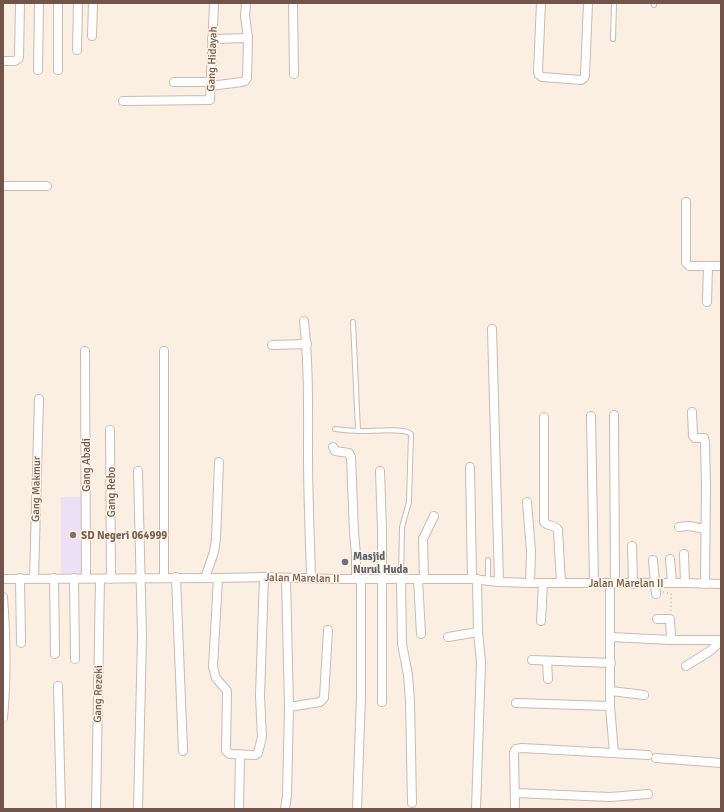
<svg xmlns="http://www.w3.org/2000/svg" width="724" height="812" font-family="Signika,sans-serif">
	<style>
		.education { fill: #ece0f7 }
		.lines { fill: none; stroke-linecap: round; stroke-linejoin: round }
		.service-casing { stroke: #ceb9ad; stroke-width: 6 }
		.minor-casing { stroke: #ceb9ad; stroke-width: 10 }
		.path { stroke: #d3af9f; stroke-width: 1.5; stroke-dasharray: 1 3; stroke-linecap: butt }
		.service { stroke: #fff; stroke-width: 4 }
		.minor { stroke: #fff; stroke-width: 8 }
		.education-dot { fill: #8d6e63; stroke: #fef4e8; stroke-width: 1.5 }
		.worship-dot { fill: #6b7280; stroke: #fef4e8; stroke-width: 1.5 }
		.labels { text-anchor: middle; dominant-baseline: central; stroke-width: 3; stroke-linejoin: round; paint-order: stroke }
		.street-label { font-size: 11px; fill: #71554a; stroke: #fef4e8 }
		.education-label { font-size: 11px; font-weight: bold; fill: #785e54; stroke: #fef4e8; text-anchor: start }
		.worship-label { font-size: 11px; font-weight: bold; fill: #5b616d; stroke: #fef4e8; text-anchor: start }
	</style>
	<rect width="100%" height="100%" fill="#fbefe3"/>
	<polygon class="education" points="61,497 85,497 84,574 61,573"/>
	<g class="lines">
		<defs>
			<g id="service">
				<polyline points="654,3 654,5"/>
				<polyline points="613,39 614,3"/>
				<polyline points="353,322 358,431"/>
				<path d="M 335,429 C 343,430 350,431 358,431 C 369,432 403,427 411,434 L 409,502 L 402,527 L 401,579"/>
				<polyline points="488,581 488,560"/>
			</g>
			<g id="minor">
				<polyline points="58,3 58,70"/>
				<polyline points="293,3 294,74"/>
				<polyline points="541,3 538,72 539,75 542,77 581,80 584,78 585,75 588,3"/>
				<polyline points="92,36 93,3"/>
				<polyline points="212,39 248,38"/>
				<polyline points="77,50 78,3"/>
				<polyline points="3,61 15,61 19,58 20,3"/>
				<polyline points="38,70 39,3"/>
				<polyline points="174,82 210,82"/>
				<polyline points="210,86 242,82 245,81 247,78 248,38 245,16 246,3"/>
				<polyline points="123,101 210,100 214,3"/>
				<polyline points="3,186 47,186"/>
				<polyline points="686,202 686,263 689,266 721,266"/>
				<polyline points="707,302 708,266"/>
				<path d="M 304,321 C 309,366 308,411 308,456 C 308,497 310,538 311,578"/>
				<polyline points="492,329 499,582"/>
				<polyline points="272,345 307,344"/>
				<polyline points="85,351 86,578"/>
				<polyline points="164,351 164,578"/>
				<polyline points="692,412 693,436 695,438 704,438 705,443 706,485 705,584"/>
				<polyline points="614,415 615,583"/>
				<polyline points="591,416 594,583"/>
				<path d="M 544,417 L 544,522 C 548,527 555,524 558,530 L 561,583"/>
				<polyline points="110,430 111,579"/>
				<polyline points="333,447 335,451 349,453 351,457 354,532 356,555 356,579"/>
				<polyline points="470,467 472,579"/>
				<polyline points="380,471 382,529 382,702"/>
				<polyline points="527,502 531,551 530,583"/>
				<polyline points="679,527 689,526 705,529"/>
				<polyline points="632,546 633,584"/>
				<polyline points="684,554 685,583"/>
				<polyline points="670,559 672,583"/>
				<polyline points="653,560 656,594"/>
				<polyline points="176,577 183,751"/>
				<polyline points="20,578 21,643"/>
				<polyline points="34,578 39,399"/>
				<polyline points="54,578 55,654"/>
				<polyline points="74,578 75,659"/>
				<polyline points="205,578 214,552 216,539 219,462"/>
				<polyline points="218,578 213,667 216,678 227,691 226,751 230,754 255,755 258,753 262,737 260,696 264,577"/>
				<polyline points="3,579 218,578 264,577 338,579 472,579 499,582 530,583 685,583 721,584"/>
				<polyline points="401,579 402,644 408,675 410,701 412,803"/>
				<polyline points="418,579 421,634"/>
				<polyline points="424,579 423,539 434,516"/>
				<polyline points="610,583 610,706 614,753"/>
				<path d="M 3,597 C 6,637 7,677 3,718"/>
				<polyline points="657,619 670,619 671,640"/>
				<polyline points="541,621 543,583"/>
				<polyline points="448,637 478,632"/>
				<polyline points="610,637 671,640 721,640"/>
				<polyline points="532,660 611,663"/>
				<polyline points="547,661 548,679"/>
				<polyline points="686,666 710,651 721,641"/>
				<polyline points="58,686 61,809"/>
				<polyline points="611,691 644,695"/>
				<polyline points="516,703 610,706"/>
				<polyline points="289,707 320,702 324,698 328,630"/>
				<polyline points="656,758 721,763"/>
				<polyline points="515,793 610,797 648,794"/>
				<polyline points="96,809 100,579"/>
				<polyline points="138,809 142,636 138,471"/>
				<polyline points="239,809 240,755"/>
				<polyline points="285,809 287,796 289,707 286,578"/>
				<polyline points="357,809 361,695 361,579"/>
				<polyline points="476,809 481,662 478,632 477,579"/>
				<polyline points="515,809 514,752 516,749 522,748 648,755"/>
			</g>
		</defs>
		<use href="#service" class="service-casing"/>
		<use href="#minor" class="minor-casing"/>
		<polyline class="path" points="663,592 671,594 671,612"/>
		<use href="#service" class="service"/>
		<use href="#minor" class="minor"/>
	</g>
	<circle class="education-dot" cx="73" cy="535" r="4"/>
	<circle class="worship-dot" cx="345" cy="562" r="4"/>
	<g class="labels">
		<g class="street-label">
			<text transform="translate(212 59) rotate(-88)">Gang Hidayah</text>
			<text transform="translate(86 465) rotate(-90)">Gang Abadi</text>
			<text transform="translate(36 489) rotate(-89)">Gang Makmur</text>
			<text transform="translate(111 492) rotate(-90)">Gang Rebo</text>
			<text transform="translate(302 578) rotate(1)">Jalan Marelan II</text>
			<text x="626" y="583">Jalan Marelan II</text>
			<text transform="translate(98 694) rotate(-89)">Gang Rezeki</text>
		</g>
		<g class="education-label">
			<text x="81" y="535">SD Negeri 064999</text>
		</g>
		<g class="worship-label">
			<text x="353" y="556">Masjid<tspan x="353" dy="13">Nurul Huda</tspan></text>
		</g>
	</g>
	<rect width="724" height="812" fill="none" stroke="#71554a" stroke-width="8"/>
</svg>
